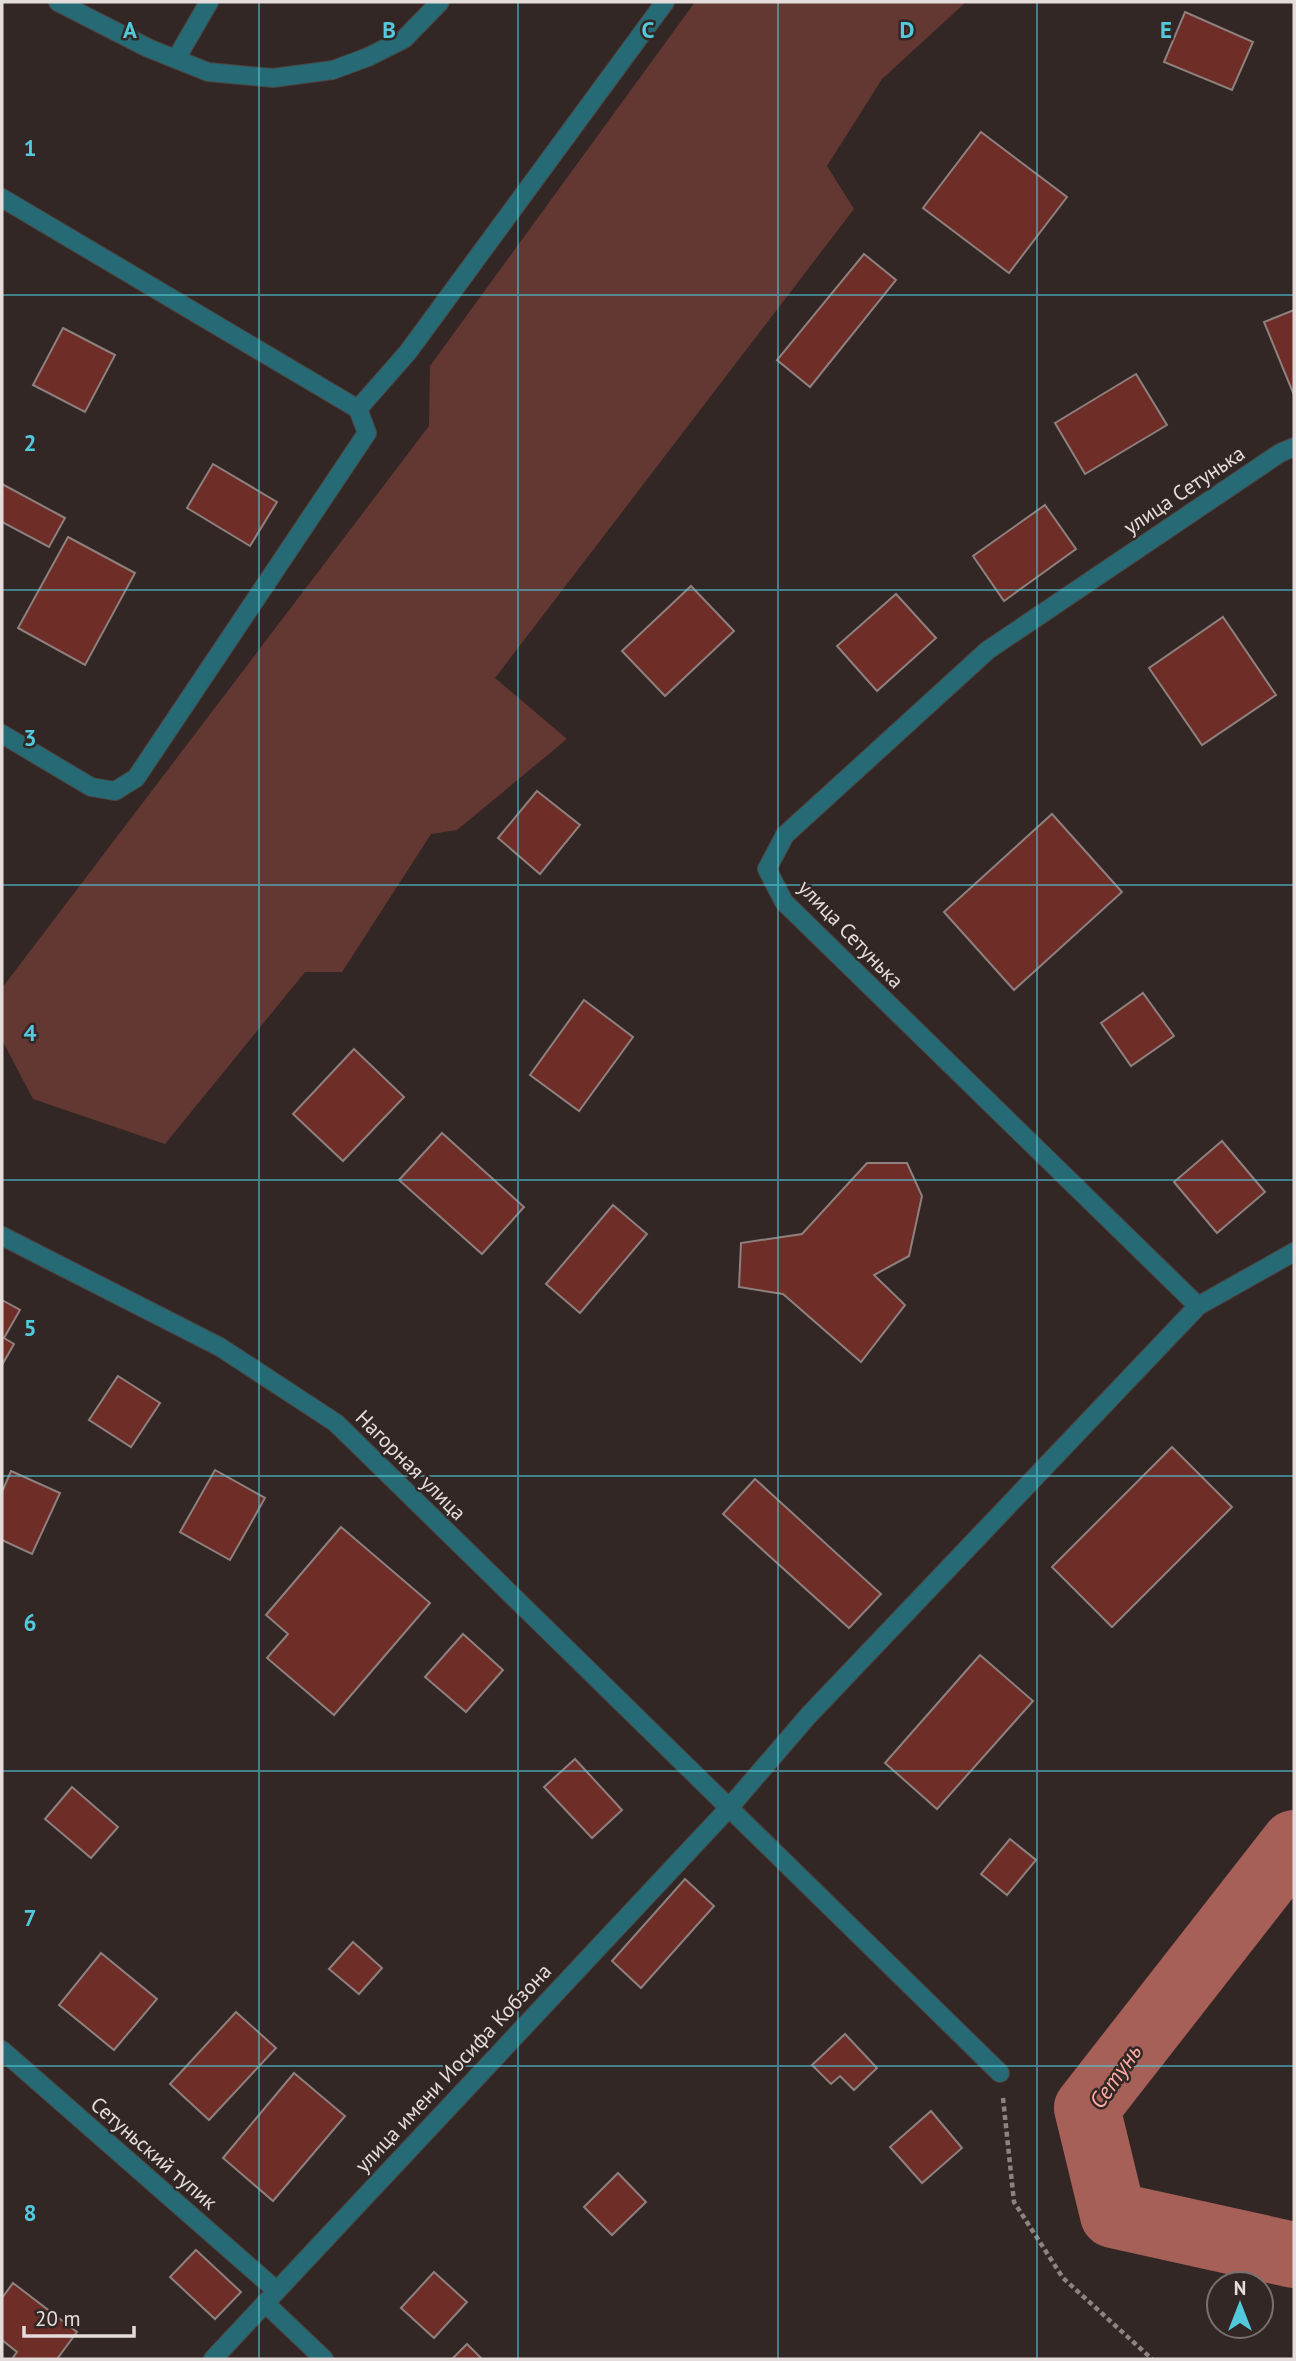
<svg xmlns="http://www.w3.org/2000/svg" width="1296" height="2361" font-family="'PT Sans',sans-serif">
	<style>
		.green { fill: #633833 }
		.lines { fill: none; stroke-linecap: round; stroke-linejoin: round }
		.river { stroke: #a76058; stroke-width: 66 }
		.building { fill: #6e2d27; stroke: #8e807e; stroke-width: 2 }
		.minor-casing { stroke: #4e4442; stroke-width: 20 }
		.path { stroke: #8d8482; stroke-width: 4.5; stroke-dasharray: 5 3.5; stroke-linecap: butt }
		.minor { stroke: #256a74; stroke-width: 18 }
		.grid { fill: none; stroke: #53cadc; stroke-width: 2; stroke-opacity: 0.55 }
		.labels { text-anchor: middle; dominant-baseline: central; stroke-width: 5; stroke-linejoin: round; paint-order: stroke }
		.street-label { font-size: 21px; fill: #e4dddc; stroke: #322725 }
		.water-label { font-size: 23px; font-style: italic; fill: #ffada2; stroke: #322725 }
		.grid-label { font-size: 23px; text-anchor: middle; font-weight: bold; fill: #53cadc; stroke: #322725; stroke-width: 5; stroke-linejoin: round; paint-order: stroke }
	</style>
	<rect width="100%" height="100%" fill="#322725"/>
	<polygon class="green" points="695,2 966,2 882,79 827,166 854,209 495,678 567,739 457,830 431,834 342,972 305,972 165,1144 33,1099 2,1040 2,988 429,426 430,366"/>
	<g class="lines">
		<polyline class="river" points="1294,1843 1087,2108 1113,2215 1294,2255"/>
	</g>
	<g class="building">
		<polygon points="1185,12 1253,42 1232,90 1164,62"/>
		<polygon points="981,132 1067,197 1009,273 923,208"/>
		<polygon points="864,254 896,280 810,387 777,360"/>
		<polygon points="1294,310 1294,395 1264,322"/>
		<polygon points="63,328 115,355 85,412 33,385"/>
		<polygon points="1136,374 1167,425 1085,474 1055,423"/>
		<polygon points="213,464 277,502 250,546 187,508"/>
		<polygon points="2,484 65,518 49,547 2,522"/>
		<polygon points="1045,505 1076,549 1004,601 973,556"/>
		<polygon points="68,537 135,573 85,665 18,628"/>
		<polygon points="691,586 734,631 665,696 622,651"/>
		<polygon points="896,594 936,638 877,691 837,646"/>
		<polygon points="1223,617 1276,695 1202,745 1149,668"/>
		<polygon points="537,791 580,825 540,874 498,838"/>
		<polygon points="1052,814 1122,892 1014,990 944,912"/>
		<polygon points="1143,993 1174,1036 1131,1066 1101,1023"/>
		<polygon points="584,1000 633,1037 579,1111 530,1075"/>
		<polygon points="354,1049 404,1097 343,1161 293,1114"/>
		<polygon points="442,1133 524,1207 482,1254 399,1180"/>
		<polygon points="1222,1141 1265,1192 1217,1233 1174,1182"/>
		<polygon points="867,1163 907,1163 922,1196 909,1256 874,1275 905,1305 861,1362 783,1294 739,1287 741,1243 802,1234"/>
		<polygon points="613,1205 647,1234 580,1313 546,1284"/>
		<polygon points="2,1300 20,1310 4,1338 14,1344 2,1365"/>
		<polygon points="118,1376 160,1403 131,1447 89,1420"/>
		<polygon points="1172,1447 1232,1507 1112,1627 1052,1567"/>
		<polygon points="215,1470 265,1498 230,1560 180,1532"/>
		<polygon points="11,1471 60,1493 32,1554 2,1540 2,1492"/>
		<polygon points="755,1479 881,1594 849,1628 723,1514"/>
		<polygon points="341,1527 430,1603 334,1715 267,1658 288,1634 266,1615"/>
		<polygon points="463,1634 503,1670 466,1712 425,1677"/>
		<polygon points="980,1655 1033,1701 937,1809 885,1763"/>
		<polygon points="575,1759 622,1810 592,1838 544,1787"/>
		<polygon points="72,1787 118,1827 91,1858 45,1819"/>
		<polygon points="1010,1839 1036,1860 1007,1895 981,1874"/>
		<polygon points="685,1879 714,1906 641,1988 612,1961"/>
		<polygon points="353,1942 382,1968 359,1994 329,1969"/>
		<polygon points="101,1953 157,1999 114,2050 59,2005"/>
		<polygon points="236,2012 276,2048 209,2120 170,2084"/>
		<polygon points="845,2034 877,2068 854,2090 840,2076 831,2084 812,2065"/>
		<polygon points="294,2073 345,2116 273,2201 223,2158"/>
		<polygon points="931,2111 962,2148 922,2183 890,2147"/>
		<polygon points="618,2173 646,2202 612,2235 584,2207"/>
		<polygon points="196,2250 241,2292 215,2319 170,2277"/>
		<polygon points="434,2272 467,2302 434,2338 401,2308"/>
		<polygon points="13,2283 77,2332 57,2359 12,2359 17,2352 2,2340 2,2298"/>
		<polygon points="467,2344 482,2359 452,2359"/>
	</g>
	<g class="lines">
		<defs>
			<g id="minor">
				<polyline points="58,2 148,48 208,72 273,78 333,70 368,57 404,39 440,2"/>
				<polyline points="176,59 209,2"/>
				<polyline points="2,198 358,409"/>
				<polyline points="2,734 91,787 115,791 136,778 367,433 358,409 408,352 665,2"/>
				<polyline points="2,1236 220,1347 336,1423 1000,2073"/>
				<polyline points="1198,1306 784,902 767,869 785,835 988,650 1280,453 1294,447"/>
				<polyline points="2,2050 276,2290"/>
				<polyline points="265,2303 324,2359"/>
				<polyline points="213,2359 728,1809 808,1716 1198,1306 1294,1252"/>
			</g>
		</defs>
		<use href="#minor" class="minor-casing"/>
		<polyline class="path" points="1003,2098 1014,2202 1063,2278 1152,2359"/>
		<use href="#minor" class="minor"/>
	</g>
	<path class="grid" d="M 259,2 L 259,2359M 518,2 L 518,2359M 778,2 L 778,2359M 1037,2 L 1037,2359M 2,295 L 1294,295M 2,590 L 1294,590M 2,885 L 1294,885M 2,1180 L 1294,1180M 2,1476 L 1294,1476M 2,1771 L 1294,1771M 2,2066 L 1294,2066"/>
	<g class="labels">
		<g class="street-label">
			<text transform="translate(1184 490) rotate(-34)">улица Сетунька</text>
			<text transform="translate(851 934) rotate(46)">улица Сетунька</text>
			<text transform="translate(411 1465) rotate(45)">Нагорная улица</text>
			<text transform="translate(453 2068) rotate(-47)">улица имени Иосифа Кобзона</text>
			<text transform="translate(154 2153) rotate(41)">Сетуньский тупик</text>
		</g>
		<g class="water-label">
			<text transform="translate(1115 2076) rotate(-55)">Сетунь</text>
		</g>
	</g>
	<g class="grid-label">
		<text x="130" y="38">A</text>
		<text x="389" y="38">B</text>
		<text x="648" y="38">C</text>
		<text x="907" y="38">D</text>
		<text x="1166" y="38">E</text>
		<text x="30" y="156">1</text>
		<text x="30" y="451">2</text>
		<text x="30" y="746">3</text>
		<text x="30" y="1041">4</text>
		<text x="30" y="1336">5</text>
		<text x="30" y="1631">6</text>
		<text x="30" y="1926">7</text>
		<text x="30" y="2221">8</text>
	</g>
	<rect width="1296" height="2361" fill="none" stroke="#e4dddc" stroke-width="7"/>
	<g transform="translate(1240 2305)"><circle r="33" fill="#322725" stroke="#79706e" stroke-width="2"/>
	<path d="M0-5L12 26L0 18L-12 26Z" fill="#53cadc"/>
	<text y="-10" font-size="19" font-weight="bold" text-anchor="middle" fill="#e4dddc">N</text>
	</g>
	<path d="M24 2326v10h110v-10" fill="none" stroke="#e4dddc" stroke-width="3.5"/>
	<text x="35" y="2326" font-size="21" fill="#e4dddc" stroke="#322725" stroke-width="5" paint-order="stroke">20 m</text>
</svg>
